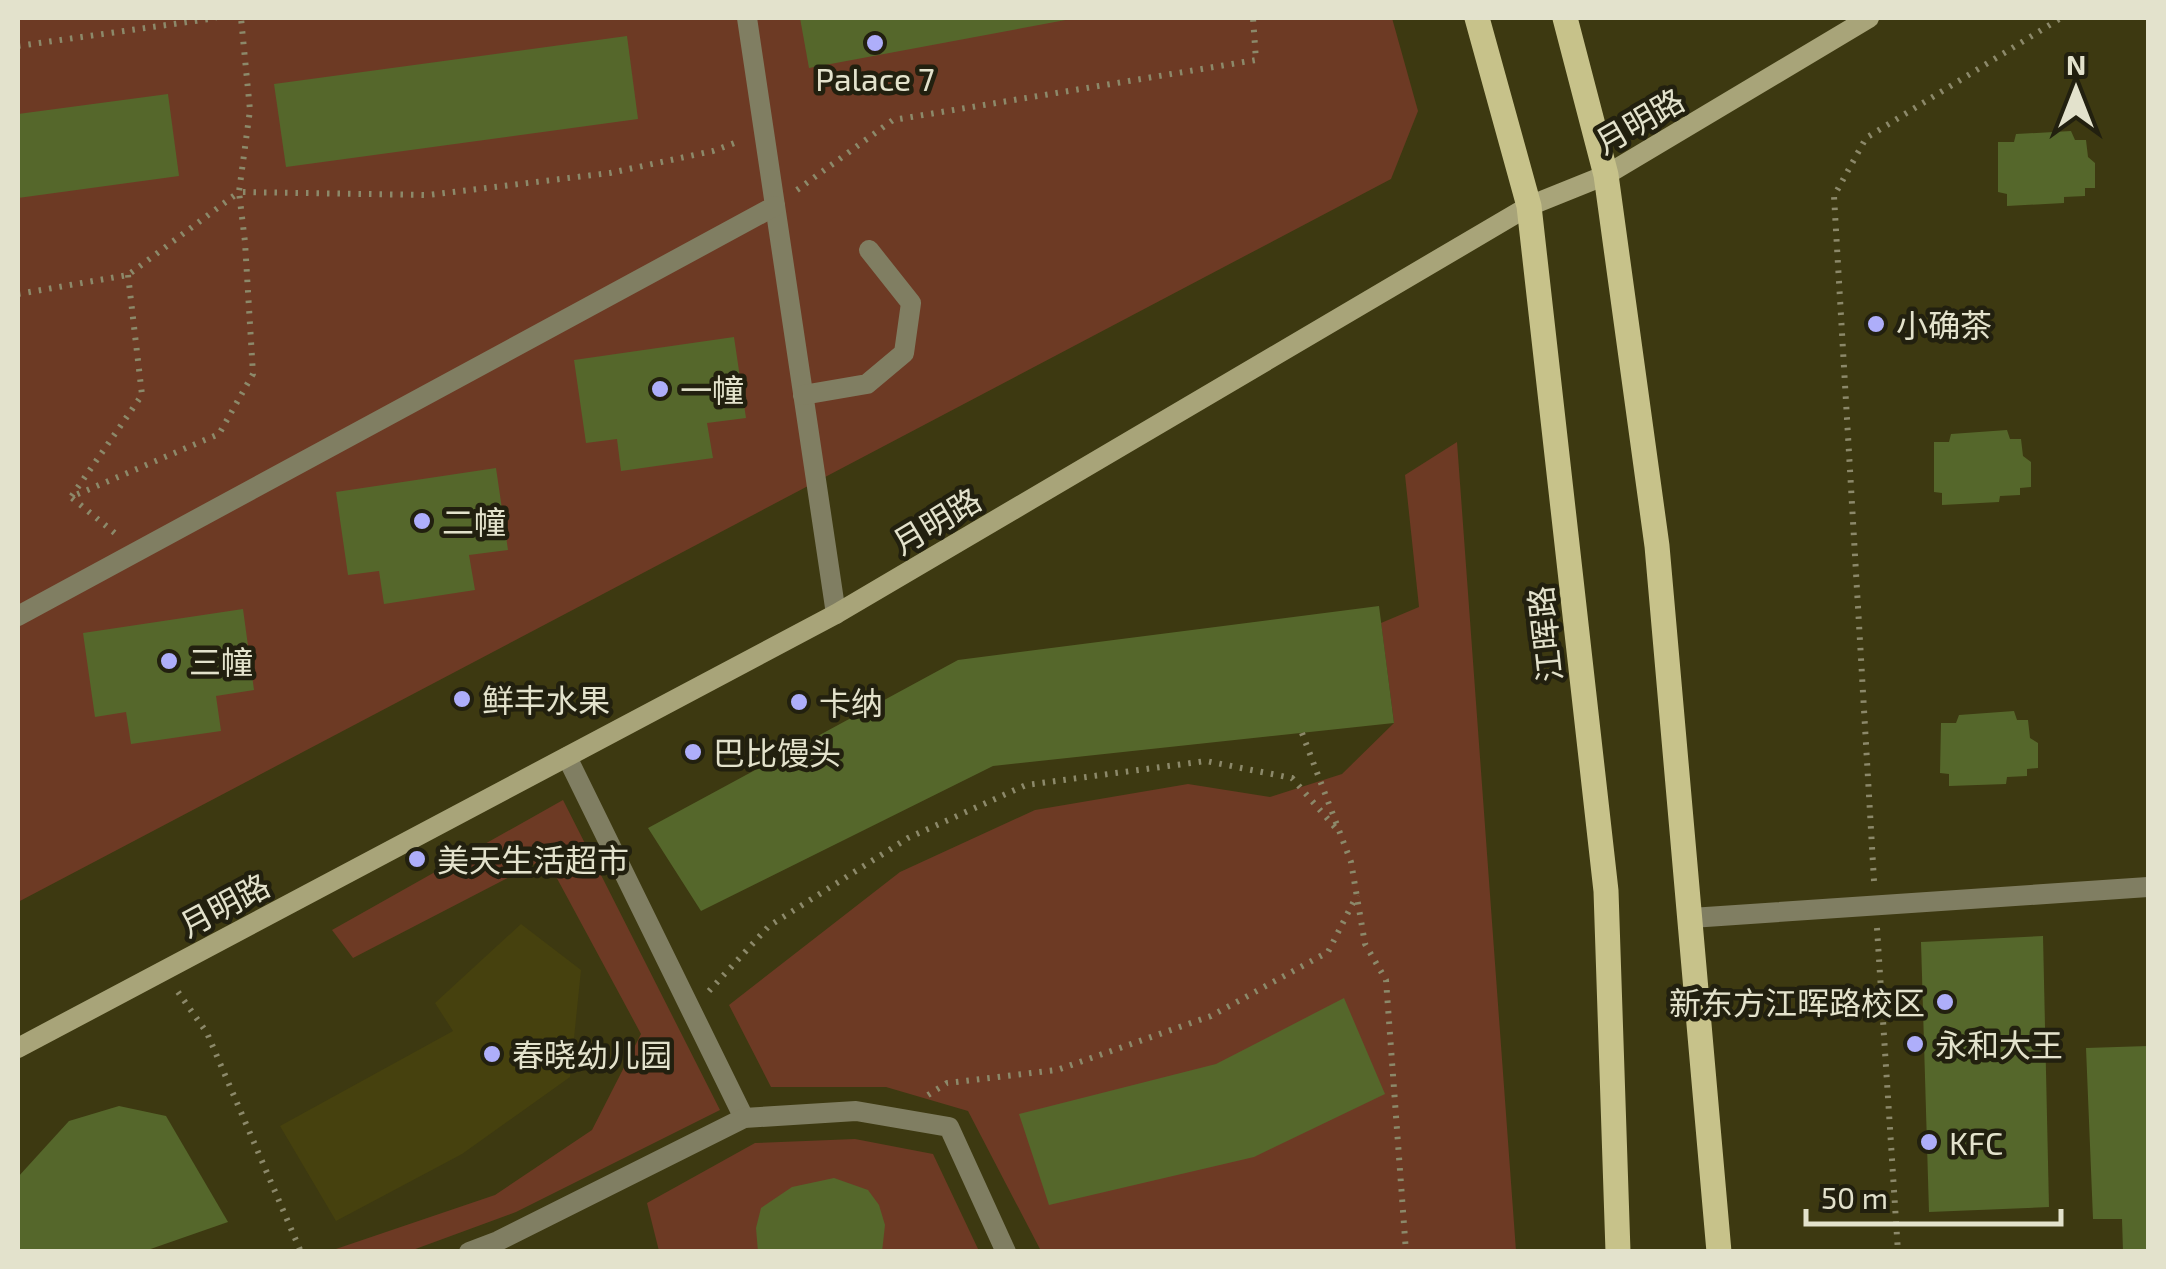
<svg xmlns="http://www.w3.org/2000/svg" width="2166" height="1269" font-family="'Exo 2','Noto Sans SC',sans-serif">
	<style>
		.built { fill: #46410e }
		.green { fill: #6d3a24 }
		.building { fill: #55672b }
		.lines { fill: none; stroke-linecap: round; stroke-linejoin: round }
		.path { stroke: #8c896a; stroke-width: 6; stroke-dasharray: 2.5 8; stroke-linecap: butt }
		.street { stroke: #807e62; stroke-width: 20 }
		.secondary { stroke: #a8a479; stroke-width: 20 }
		.primary { stroke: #c7c28a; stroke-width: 25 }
		.poi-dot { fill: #aeaefa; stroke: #22200f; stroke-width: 4 }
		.labels { text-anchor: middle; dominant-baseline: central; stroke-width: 9; stroke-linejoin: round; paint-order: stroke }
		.poi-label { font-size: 32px; fill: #e3e2cc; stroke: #22200f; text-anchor: start }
		.street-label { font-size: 32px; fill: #e3e2cc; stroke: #22200f }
	</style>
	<rect width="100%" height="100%" fill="#3d3911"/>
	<polygon class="built" points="521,924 581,970 570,1077 462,1154 336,1221 280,1126 453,1031 435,1003"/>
	<g class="green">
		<polygon points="18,18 1392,18 1418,111 1391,179 18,902"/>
		<polygon points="1457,442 1516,1251 1041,1251 968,1111 886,1087 771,1087 729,1005 900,872 1035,810 1188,784 1270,797 1342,774 1394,723 1381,623 1419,607 1405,475"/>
		<polygon points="563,800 720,1110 516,1212 410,1251 330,1251 495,1195 592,1130 641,1034 546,858 353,958 332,930"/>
		<polygon points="855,1139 933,1154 979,1251 659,1251 647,1203 755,1143"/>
	</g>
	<g class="building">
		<polygon points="800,18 1071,18 1071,19 809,68"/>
		<polygon points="627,36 638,119 286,167 274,84"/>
		<polygon points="168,94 179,176 18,198 18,114"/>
		<polygon points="2071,131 2075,140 2086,140 2088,157 2095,163 2095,188 2085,188 2085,196 2064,197 2064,203 2007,206 2007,194 1998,192 1998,142 2014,142 2016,134"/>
		<polygon points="734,337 746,418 707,423 713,458 621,471 617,439 586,443 574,360"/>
		<polygon points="2007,430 2010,439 2021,439 2023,456 2031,462 2031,487 2020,488 2020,495 2000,496 1999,502 1942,505 1942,493 1934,492 1934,442 1949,442 1951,434"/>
		<polygon points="496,468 508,550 469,555 475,590 384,604 379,571 348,575 336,492"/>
		<polygon points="1379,606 1394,723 993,766 701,911 648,828 958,660"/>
		<polygon points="243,609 254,690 216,696 221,731 131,744 126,712 95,717 83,633"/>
		<polygon points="2014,711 2017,720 2028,720 2030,738 2038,743 2038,768 2027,769 2027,776 2007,777 2006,784 1949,786 1949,774 1940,773 1941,723 1956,723 1959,715"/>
		<polygon points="2043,936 2049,1207 1929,1212 1921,942"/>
		<polygon points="1344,998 1385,1094 1254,1157 1049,1205 1019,1114 1216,1064"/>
		<polygon points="2148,1046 2148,1252 2123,1252 2122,1219 2093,1219 2086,1048"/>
		<polygon points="119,1106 166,1116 228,1222 142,1252 18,1252 18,1177 69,1121"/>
		<polygon points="834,1178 868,1190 879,1205 885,1225 882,1252 758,1252 756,1228 761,1208 792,1187"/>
	</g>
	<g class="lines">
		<g class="path">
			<polyline points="18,46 216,18"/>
			<polyline points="797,190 893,120 1256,60 1253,18"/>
			<polyline points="128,275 142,395 71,497 219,434 253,374 245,242 239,192 428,195 610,173 713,151 740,141"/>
			<polyline points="18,294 128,275 239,192 250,110 241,18"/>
			<polyline points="72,498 116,534"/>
			<polyline points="1302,733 1351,862 1365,944 1386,980 1406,1252"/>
			<polyline points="1874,881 1834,196 1866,138 2061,18"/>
			<polyline points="1877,928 1898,1252"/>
			<polyline points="709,991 769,926 908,838 1026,785 1206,761 1292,778 1340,833"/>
			<polyline points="178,992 207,1033 301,1252"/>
			<polyline points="928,1095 947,1083 1057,1070 1211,1016 1328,952 1357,895"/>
		</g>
		<g class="street">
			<polyline points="747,18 836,614"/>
			<polyline points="803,395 867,384 904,353 911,303 869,250"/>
			<polyline points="18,616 775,206"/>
			<polyline points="567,757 744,1118"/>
			<polyline points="1691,918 2148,887"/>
			<polyline points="469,1252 498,1241 744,1118 856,1111 949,1127 1006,1252"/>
		</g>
		<polyline class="secondary" points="18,1048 836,614 1529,206 1606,175 1869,18"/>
		<g class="primary">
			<polyline points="1477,18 1529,206 1606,891 1618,1252"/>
			<polyline points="1565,18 1606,175 1657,546 1719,1252"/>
		</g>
	</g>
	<g class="poi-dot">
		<circle cx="875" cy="43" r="10"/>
		<circle cx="1876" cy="324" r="10"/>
		<circle cx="660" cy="389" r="10"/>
		<circle cx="422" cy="521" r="10"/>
		<circle cx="169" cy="661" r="10"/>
		<circle cx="462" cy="699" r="10"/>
		<circle cx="799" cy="702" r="10"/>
		<circle cx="693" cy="752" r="10"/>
		<circle cx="417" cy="859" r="10"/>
		<circle cx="1945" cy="1002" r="10"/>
		<circle cx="1915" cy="1044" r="10"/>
		<circle cx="492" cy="1054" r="10"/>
		<circle cx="1929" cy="1142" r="10"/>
	</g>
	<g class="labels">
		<g class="poi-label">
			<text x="875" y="78" text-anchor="middle">Palace 7</text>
			<text x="1896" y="324">小确茶</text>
			<text x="680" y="389">一幢</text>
			<text x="442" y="521">二幢</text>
			<text x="189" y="661">三幢</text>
			<text x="482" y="699">鲜丰水果</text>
			<text x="819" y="702">卡纳</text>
			<text x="713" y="752">巴比馒头</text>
			<text x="437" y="859">美天生活超市</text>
			<text x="1925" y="1002" text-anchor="end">新东方江晖路校区</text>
			<text x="1935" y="1044">永和大王</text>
			<text x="512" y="1054">春晓幼儿园</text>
			<text x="1949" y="1142">KFC</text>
		</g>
		<g class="street-label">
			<text transform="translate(1639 120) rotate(-30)">月明路</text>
			<text transform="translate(936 520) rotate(-31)">月明路</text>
			<text transform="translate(1544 634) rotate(-96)">江晖路</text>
			<text transform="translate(224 904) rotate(-28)">月明路</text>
		</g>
	</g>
	<rect width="2166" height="1269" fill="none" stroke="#e3e2cc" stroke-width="40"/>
	<g transform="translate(2076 90)" stroke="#22200f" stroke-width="8" paint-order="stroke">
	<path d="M0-8L18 38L0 25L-18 38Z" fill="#e3e2cc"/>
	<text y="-15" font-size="28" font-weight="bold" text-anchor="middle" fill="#e3e2cc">N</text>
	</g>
	<path d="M1806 1209v15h255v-15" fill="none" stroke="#e3e2cc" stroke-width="5"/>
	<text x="1821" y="1209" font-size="30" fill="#e3e2cc" stroke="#22200f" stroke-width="8" paint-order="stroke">50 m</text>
</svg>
